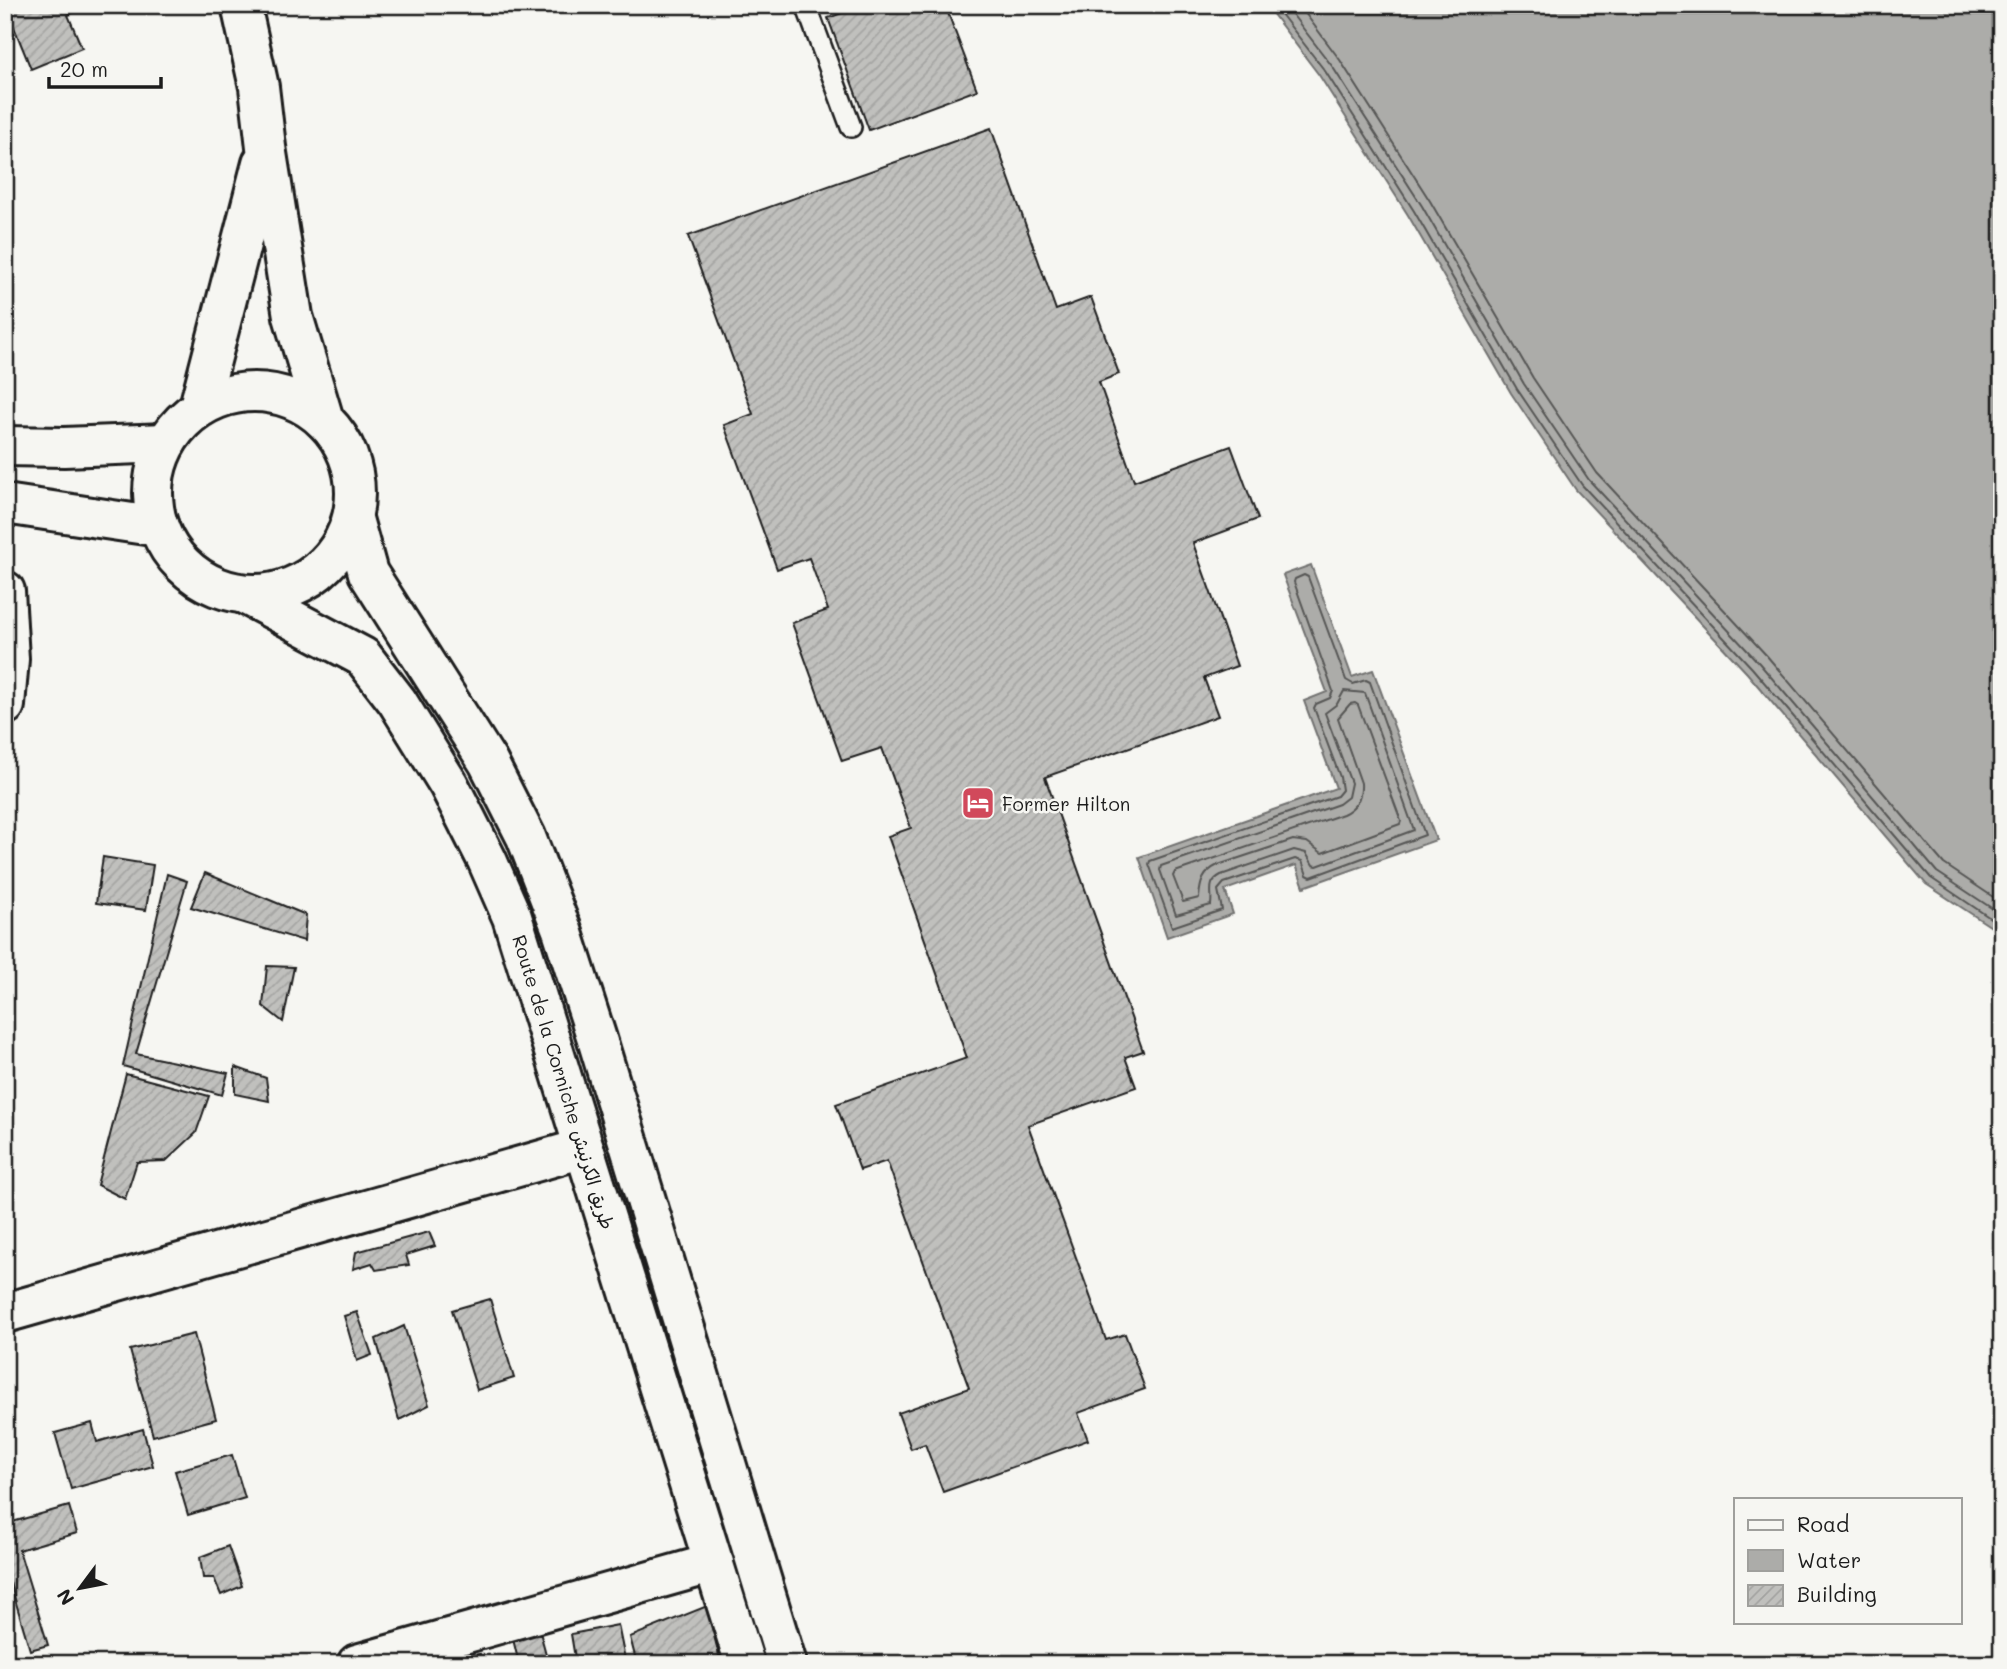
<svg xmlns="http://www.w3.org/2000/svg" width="2007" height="1669" font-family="Mali,'Playpen Sans Arabic',sans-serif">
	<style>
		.water { fill: #acaca9; stroke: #727271; stroke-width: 2 }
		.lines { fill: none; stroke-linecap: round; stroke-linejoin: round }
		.shore { stroke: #565654; stroke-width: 2 }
		.building { fill: url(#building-hatch); stroke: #1c1c1c; stroke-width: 2 }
		.lane-casing { stroke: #1c1c1c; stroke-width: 24 }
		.street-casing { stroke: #1c1c1c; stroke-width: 44 }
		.secondary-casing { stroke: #1c1c1c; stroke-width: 44 }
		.lane { stroke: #f6f6f2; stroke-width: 19 }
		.street { stroke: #f6f6f2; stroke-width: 38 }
		.secondary { stroke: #f6f6f2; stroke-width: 38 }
		.labels { text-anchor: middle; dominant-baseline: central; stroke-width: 5; stroke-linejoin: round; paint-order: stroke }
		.poi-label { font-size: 19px; fill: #1c1c1c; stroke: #f6f6f2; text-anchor: start }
		.street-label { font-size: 19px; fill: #1c1c1c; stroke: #f6f6f2 }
	</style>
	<defs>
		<pattern id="building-hatch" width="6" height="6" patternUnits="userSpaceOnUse" patternTransform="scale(1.75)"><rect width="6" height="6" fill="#c0c0bd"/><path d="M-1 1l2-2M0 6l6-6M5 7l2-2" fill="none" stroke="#a4a4a2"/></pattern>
	</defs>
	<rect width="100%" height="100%" fill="#f6f6f2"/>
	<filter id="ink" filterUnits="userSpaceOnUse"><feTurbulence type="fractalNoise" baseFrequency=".0143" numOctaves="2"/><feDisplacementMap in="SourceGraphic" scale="14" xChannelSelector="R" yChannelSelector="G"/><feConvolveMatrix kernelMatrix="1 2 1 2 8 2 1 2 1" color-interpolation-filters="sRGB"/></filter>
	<g filter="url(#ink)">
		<g class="water">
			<polygon points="1266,5 2002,5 2002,934 1926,884 1747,673 1576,490 1511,393 1408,215 1319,75"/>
			<polygon points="1311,565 1352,677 1373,670 1436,840 1304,887 1296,865 1225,890 1233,914 1167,937 1139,857 1336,788 1304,701 1327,692 1283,575"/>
		</g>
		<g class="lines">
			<g class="shore">
				<polyline points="1274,5 1325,71 1414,211 1517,389 1582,485 1752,668 1931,878 2002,926"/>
				<polyline points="1285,5 1332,66 1422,206 1524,384 1589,480 1759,663 1937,872 2002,915"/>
				<polyline points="1299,5 1340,60 1430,201 1533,378 1597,473 1767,656 1944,864 2002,903"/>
				<polygon points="1304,575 1308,577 1346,680 1353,684 1366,680 1370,682 1425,835 1311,877 1307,875 1302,861 1295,859 1224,883 1218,890 1222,910 1172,927 1149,864 1150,861 1337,796 1342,790 1340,777 1314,708 1316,704 1330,698 1333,691 1294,582 1295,579"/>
				<path d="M 1344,691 L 1365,693 L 1414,830 L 1317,866 L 1313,865 L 1306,853 L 1294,850 L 1221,875 C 1206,883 1213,892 1211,905 L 1176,915 L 1160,870 L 1161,866 L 1339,804 L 1348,797 L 1351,783 L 1325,713 L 1337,704 Z"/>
				<path d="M 1355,703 L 1358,705 L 1401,821 L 1400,824 L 1322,853 L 1307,842 L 1293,840 L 1218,865 C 1203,872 1200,883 1199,898 L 1183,902 L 1173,876 L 1175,872 L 1343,814 C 1356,808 1362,798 1361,783 L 1338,718 L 1350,704 Z"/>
			</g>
		</g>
		<g class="building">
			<polygon points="5,5 89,5 68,15 82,48 31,69"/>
			<polygon points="864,5 945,5 977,90 869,130 828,18"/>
			<polygon points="991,128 1056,310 1091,297 1119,374 1099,382 1134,481 1231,446 1258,519 1193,543 1237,666 1204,678 1218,716 1045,777 1143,1051 1125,1057 1136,1087 1028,1125 1106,1340 1125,1334 1145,1389 1078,1413 1088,1440 943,1492 925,1444 911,1449 898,1413 969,1388 887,1161 860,1170 836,1104 967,1058 888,836 911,828 882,748 842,761 792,623 828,610 809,558 777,569 724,425 753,414 688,236"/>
			<polygon points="103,857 153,865 146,910 96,903"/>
			<polygon points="205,873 306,915 304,941 191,907"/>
			<polygon points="167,874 187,881 136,1054 228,1073 222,1095 123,1066"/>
			<polygon points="267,966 294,967 283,1022 263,1006"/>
			<polygon points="235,1067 266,1078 269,1101 235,1094"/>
			<polygon points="126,1074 209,1096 196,1133 166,1161 137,1162 125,1199 97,1185"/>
			<polygon points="429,1232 435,1246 406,1255 409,1265 376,1270 372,1263 353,1269 356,1252"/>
			<polygon points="490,1299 514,1378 477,1390 452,1310"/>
			<polygon points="357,1312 372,1355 357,1361 344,1316"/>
			<polygon points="404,1326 429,1405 399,1420 376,1339"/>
			<polygon points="194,1334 216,1419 153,1436 130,1350"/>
			<polygon points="92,1423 97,1442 143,1429 153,1466 71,1489 55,1433"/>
			<polygon points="232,1455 245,1498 188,1515 175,1471"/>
			<polygon points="69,1506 77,1533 19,1550 48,1645 30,1650 5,1566 5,1524"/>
			<polygon points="228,1546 242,1586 221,1595 214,1578 203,1578 200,1557"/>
			<polygon points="707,1606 721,1664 637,1664 630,1637"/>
			<polygon points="618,1625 626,1664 576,1664 571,1634"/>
			<polygon points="540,1632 547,1658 519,1664 513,1639"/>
			<polygon points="480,1654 482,1664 452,1664 451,1660"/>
		</g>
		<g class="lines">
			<defs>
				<polyline id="lane" points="806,5 851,127"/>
				<g id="street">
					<polyline points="241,5 259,87 266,147 293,316 324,420"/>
					<polyline points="199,407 262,163"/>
					<polyline points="5,591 9,659 5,705"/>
					<polyline points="5,1313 584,1148"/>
					<polyline points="357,1664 714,1563"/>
				</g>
				<g id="secondary">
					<circle cx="254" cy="493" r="101"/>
					<polyline points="5,446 64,447 166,443"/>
					<polyline points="5,504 159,527"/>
					<polyline points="353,519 368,573 488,762 526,837 562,930 597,1039 787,1664"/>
					<polyline points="244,594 363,657 397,701 449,785 487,860 512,917 745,1664"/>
				</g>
			</defs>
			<use href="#lane" class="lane-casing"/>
			<use href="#street" class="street-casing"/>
			<use href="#secondary" class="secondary-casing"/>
			<use href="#lane" class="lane"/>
			<use href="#street" class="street"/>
			<use href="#secondary" class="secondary"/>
		</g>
	</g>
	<defs>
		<symbol id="hotel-square" viewBox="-11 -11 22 22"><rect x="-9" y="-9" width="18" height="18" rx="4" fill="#d1495b" stroke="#f6f6f2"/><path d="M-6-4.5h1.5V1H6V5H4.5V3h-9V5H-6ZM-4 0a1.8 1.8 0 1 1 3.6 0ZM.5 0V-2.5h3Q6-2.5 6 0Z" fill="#fff"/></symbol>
	</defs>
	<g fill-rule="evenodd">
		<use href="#hotel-square" x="959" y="784" width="38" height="38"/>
	</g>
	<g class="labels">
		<g class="poi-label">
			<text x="1002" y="803">Former Hilton</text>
		</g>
		<g class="street-label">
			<text transform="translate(564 1082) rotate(73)">Route de la Corniche طريق الكرنيش</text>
		</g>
	</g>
	<rect width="2007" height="1669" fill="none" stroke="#f6f6f2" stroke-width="28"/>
	<rect x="14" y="14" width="1979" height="1641" fill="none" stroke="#1c1c1c" stroke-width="2.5" filter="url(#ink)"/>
	<rect x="1734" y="1498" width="228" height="126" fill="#f6f6f2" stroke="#9f9f9c" stroke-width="2"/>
	<rect x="1748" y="1520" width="35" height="10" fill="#f6f6f2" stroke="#9f9f9c" stroke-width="2"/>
	<text x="1797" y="1532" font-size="21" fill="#1c1c1c">Road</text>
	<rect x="1748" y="1550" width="35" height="21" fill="#acaca9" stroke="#9f9f9c" stroke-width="2"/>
	<text x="1797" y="1568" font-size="21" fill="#1c1c1c">Water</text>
	<rect x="1748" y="1585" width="35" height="21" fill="url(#building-hatch)" stroke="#9f9f9c" stroke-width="2"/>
	<text x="1797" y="1602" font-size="21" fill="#1c1c1c">Building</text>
	<g transform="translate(80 1588) rotate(238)" stroke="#f6f6f2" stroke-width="5" paint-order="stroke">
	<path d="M0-5L12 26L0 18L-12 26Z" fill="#1c1c1c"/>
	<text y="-10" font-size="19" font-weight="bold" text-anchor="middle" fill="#1c1c1c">N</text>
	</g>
	<path d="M49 77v10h112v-10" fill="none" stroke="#1c1c1c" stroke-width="3.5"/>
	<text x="60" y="77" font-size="21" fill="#1c1c1c" stroke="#f6f6f2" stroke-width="5" paint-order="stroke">20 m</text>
</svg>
